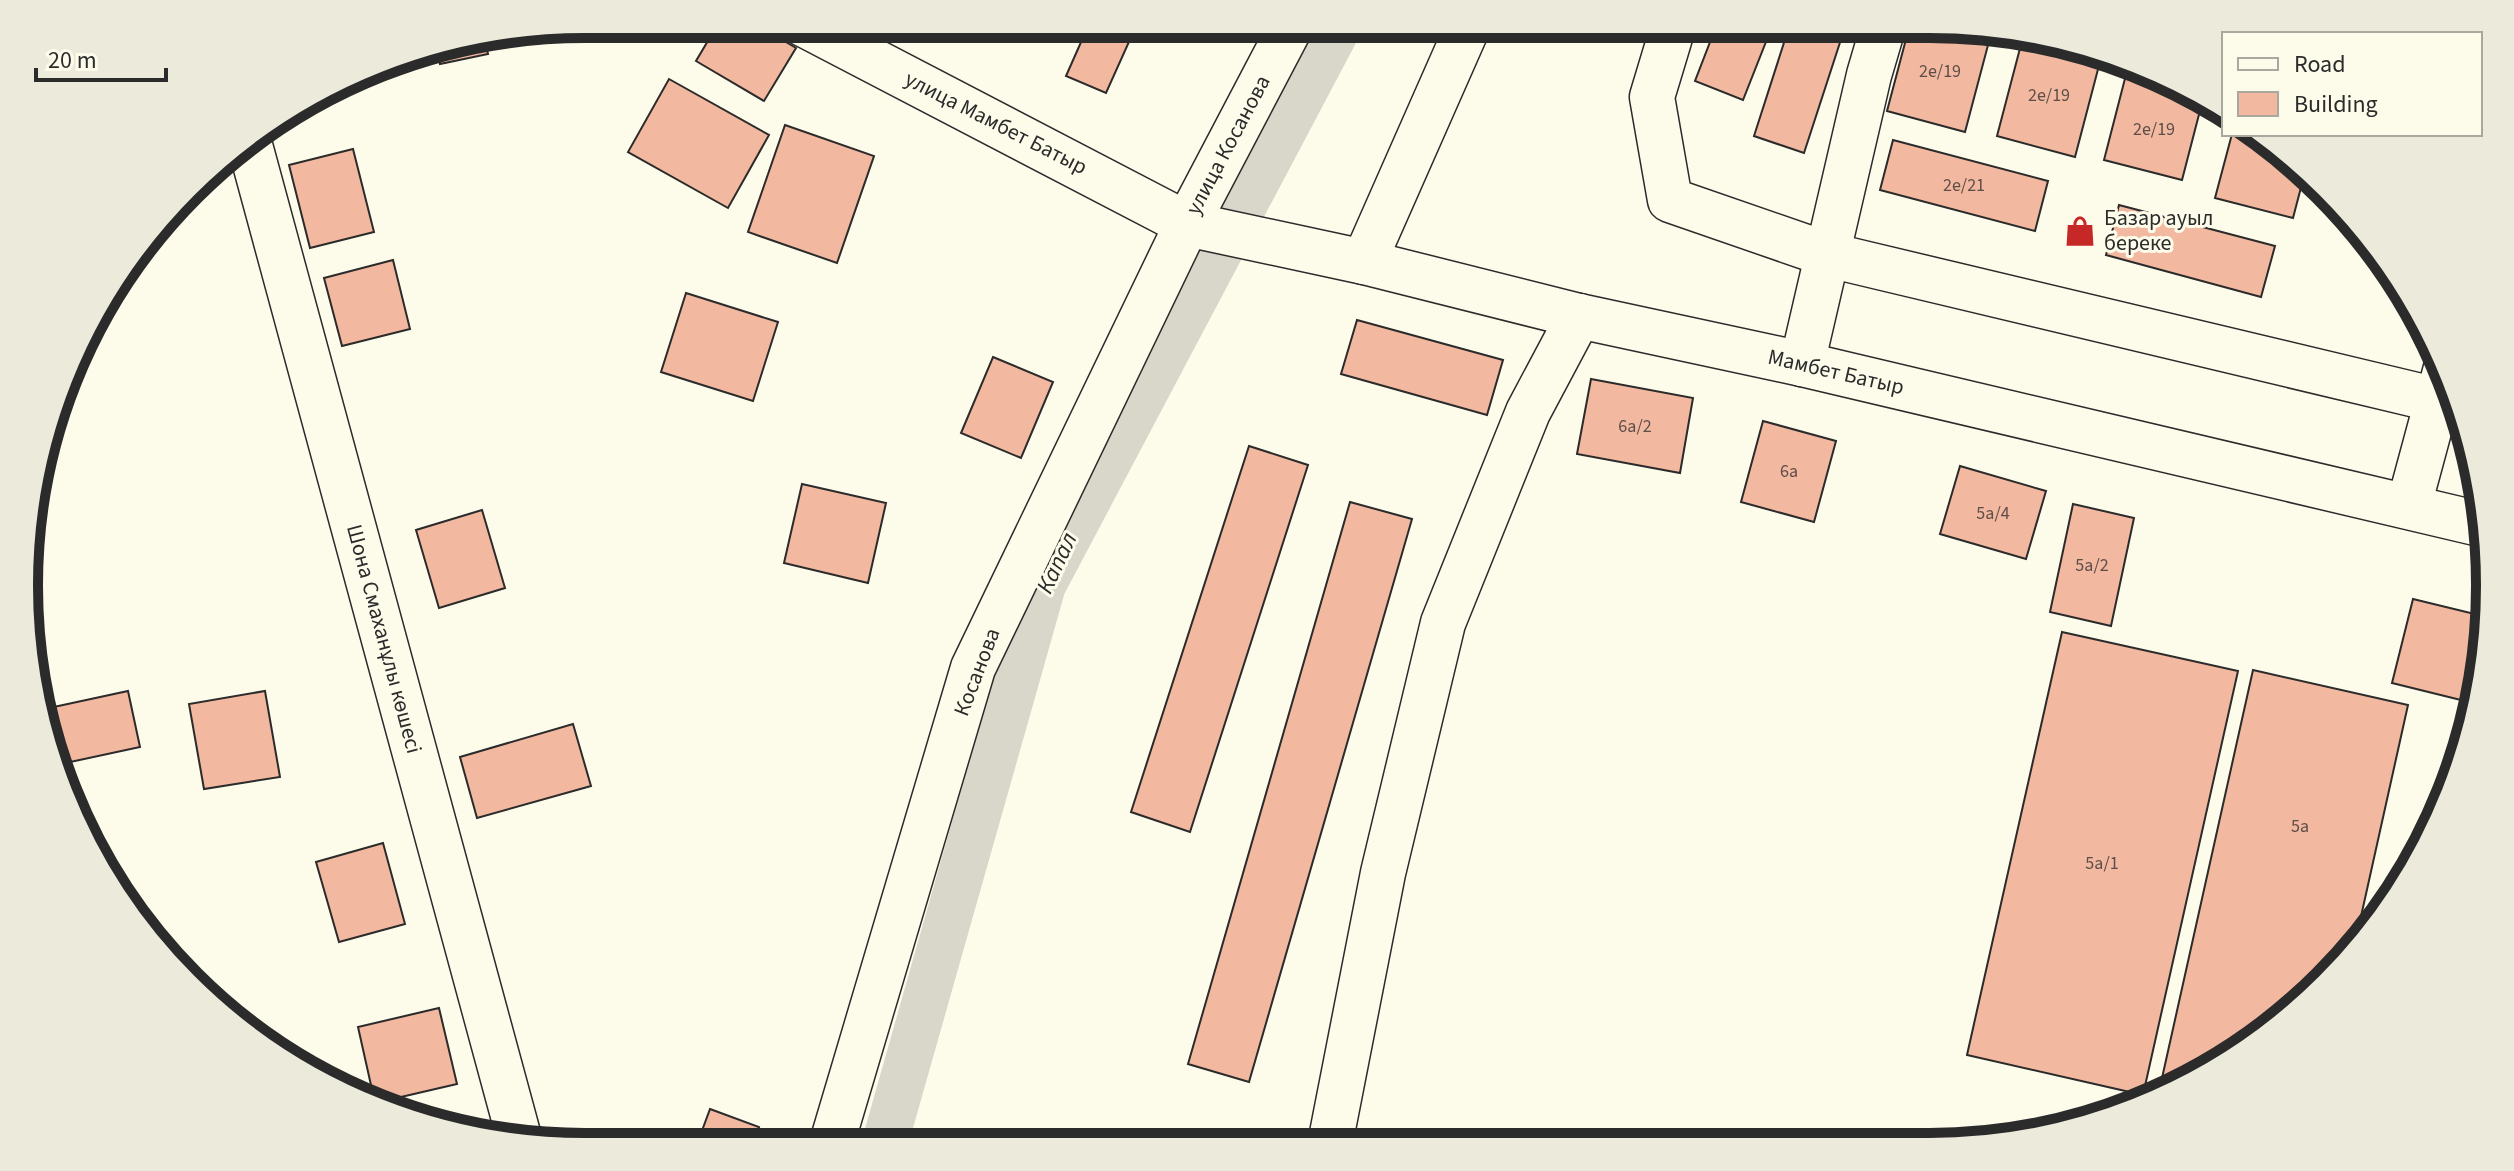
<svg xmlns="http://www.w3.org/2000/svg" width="2514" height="1171" font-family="'Source Sans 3',sans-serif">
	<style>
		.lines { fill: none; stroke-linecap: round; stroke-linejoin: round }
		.canal { stroke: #d8d7c9; stroke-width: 46 }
		.building { fill: #f2b8a0; stroke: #2b2b2b; stroke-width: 2 }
		.minor-casing { stroke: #2b2b2b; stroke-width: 47 }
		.minor { stroke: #fdfbea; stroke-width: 44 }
		.labels { text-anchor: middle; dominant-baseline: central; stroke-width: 6; stroke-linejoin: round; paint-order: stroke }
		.number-label { font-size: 18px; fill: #5d4e48 }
		.street-label { font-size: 22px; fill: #2b2b2b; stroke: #fdfbea }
		.poi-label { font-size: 22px; fill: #2b2b2b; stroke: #fdfbea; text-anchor: start }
		.water-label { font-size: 24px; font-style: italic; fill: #2b2b2b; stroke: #fdfbea }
		.rim { fill: none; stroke: #2b2b2b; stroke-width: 10 }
	</style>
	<rect width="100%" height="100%" fill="#fdfbea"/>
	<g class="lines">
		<polyline class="canal" points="884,1146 1043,585 1340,24"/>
	</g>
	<g class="building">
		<polygon points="718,24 756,24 796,48 764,101 696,61"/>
		<polygon points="1089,24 1137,24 1106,93 1066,76"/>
		<polygon points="1717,24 1773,24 1743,100 1695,81"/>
		<polygon points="1790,24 1846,24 1804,153 1754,136"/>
		<polygon points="1910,24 1992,30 1965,132 1887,111"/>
		<polygon points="2024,33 2038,35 2102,54 2075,157 1997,136"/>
		<polygon points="485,41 488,54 440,64 437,49"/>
		<polygon points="2129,63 2144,67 2203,99 2182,180 2104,160"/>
		<polygon points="669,79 769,135 728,208 628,152"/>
		<polygon points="785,125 874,156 837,263 748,232"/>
		<polygon points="2232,134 2259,134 2305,172 2293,218 2215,198"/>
		<polygon points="1893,140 2048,181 2035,231 1880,190"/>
		<polygon points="353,149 374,232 310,248 289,165"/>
		<polygon points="2119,205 2275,246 2261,297 2106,255"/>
		<polygon points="2351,220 2369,241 2347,236"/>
		<polygon points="393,260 410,329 342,346 324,278"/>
		<polygon points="686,293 778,322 753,401 661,372"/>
		<polygon points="1357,320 1503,360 1487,415 1341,374"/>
		<polygon points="993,357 1053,382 1021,458 961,433"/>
		<polygon points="1591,379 1693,398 1680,473 1577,454"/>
		<polygon points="1763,421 1836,441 1814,522 1741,502"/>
		<polygon points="1249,446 1308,465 1190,832 1131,812"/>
		<polygon points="1960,466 2046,491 2026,559 1940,534"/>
		<polygon points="802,484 886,503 868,583 784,563"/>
		<polygon points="1350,502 1412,519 1249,1082 1188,1064"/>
		<polygon points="2073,504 2134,518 2111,626 2050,612"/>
		<polygon points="482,510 505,588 439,608 416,530"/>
		<polygon points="2413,599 2487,617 2477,704 2392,683"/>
		<polygon points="2062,632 2238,671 2143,1095 1967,1055"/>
		<polygon points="2253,670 2408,705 2354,948 2271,1031 2158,1096"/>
		<polygon points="128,691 140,747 61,764 49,708"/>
		<polygon points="265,691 280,777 204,789 189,704"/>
		<polygon points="573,724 591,786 477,818 460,757"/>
		<polygon points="383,843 405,924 339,942 316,862"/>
		<polygon points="439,1008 457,1084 375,1103 358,1027"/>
		<polygon points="710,1109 759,1127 752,1146 696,1147"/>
	</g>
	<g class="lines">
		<defs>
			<g id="minor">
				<polyline points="803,24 1187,224 1364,262 1579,316 1802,364 2484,525"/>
				<polyline points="1674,24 1652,97 1670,200 1829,255 2437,400"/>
				<polyline points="248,138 520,1141"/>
				<polyline points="1364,262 1469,24"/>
				<polyline points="1802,364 1869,75 1884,24"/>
				<polyline points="2409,505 2446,368"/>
				<polyline points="1330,1144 1383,873 1443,623 1528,412 1579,316"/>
				<polyline points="831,1146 973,668 1187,224 1292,24"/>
			</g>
		</defs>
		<use href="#minor" class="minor-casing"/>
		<use href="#minor" class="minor"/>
	</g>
	<defs>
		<symbol id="shop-bare" viewBox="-9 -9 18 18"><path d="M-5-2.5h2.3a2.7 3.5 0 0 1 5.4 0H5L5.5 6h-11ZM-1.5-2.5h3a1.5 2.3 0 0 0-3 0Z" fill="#c62828" stroke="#fdfbea" stroke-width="2.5" paint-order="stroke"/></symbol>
	</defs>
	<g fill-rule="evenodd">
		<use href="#shop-bare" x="2058" y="209" width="44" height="44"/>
	</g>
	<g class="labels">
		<g class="number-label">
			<text x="1940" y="71">2е/19</text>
			<text x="2049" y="95">2е/19</text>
			<text x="2154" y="129">2е/19</text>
			<text x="1964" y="185">2е/21</text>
			<text x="1635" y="426">6а/2</text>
			<text x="1789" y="471">6а</text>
			<text x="1993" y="513">5а/4</text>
			<text x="2092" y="565">5а/2</text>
			<text x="2300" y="826">5а</text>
			<text x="2102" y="863">5а/1</text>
		</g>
		<g class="street-label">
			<text transform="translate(996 123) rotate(27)">улица Мамбет Батыр</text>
			<text transform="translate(1228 145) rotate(-62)">улица Косанова</text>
			<text transform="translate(1836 372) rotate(13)">Мамбет Батыр</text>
			<text transform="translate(384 639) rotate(75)">Шона Смаханұлы көшесі</text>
			<text transform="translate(977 672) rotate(-69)">Косанова</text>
		</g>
		<g class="poi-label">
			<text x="2104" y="218">Базар ауыл<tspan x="2104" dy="25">береке</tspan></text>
		</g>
		<g class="water-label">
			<text transform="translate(1057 563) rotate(-65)">Капал</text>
		</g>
	</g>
	<path d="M0 0H2514V1171H0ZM585 38H1929A547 547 0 0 1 2476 585V586A547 547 0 0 1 1929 1133H585A547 547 0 0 1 38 586V585A547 547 0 0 1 585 38Z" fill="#eceadb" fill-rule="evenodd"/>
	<path class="rim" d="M585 38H1929A547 547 0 0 1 2476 585V586A547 547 0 0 1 1929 1133H585A547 547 0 0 1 38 586V585A547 547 0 0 1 585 38Z"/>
	<rect x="2222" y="32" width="260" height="104" fill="#fdfbea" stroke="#a9a89e" stroke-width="2"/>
	<rect x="2238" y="58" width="40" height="12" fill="#fdfbea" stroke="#a9a89e" stroke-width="2"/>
	<text x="2294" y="72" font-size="24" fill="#2b2b2b">Road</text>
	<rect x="2238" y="92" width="40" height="24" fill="#f2b8a0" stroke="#a9a89e" stroke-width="2"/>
	<text x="2294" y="112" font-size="24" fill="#2b2b2b">Building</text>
	<path d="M36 68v12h130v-12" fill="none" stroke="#2b2b2b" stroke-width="4"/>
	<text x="48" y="68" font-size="24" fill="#2b2b2b" stroke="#fdfbea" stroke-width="6" paint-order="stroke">20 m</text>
</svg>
